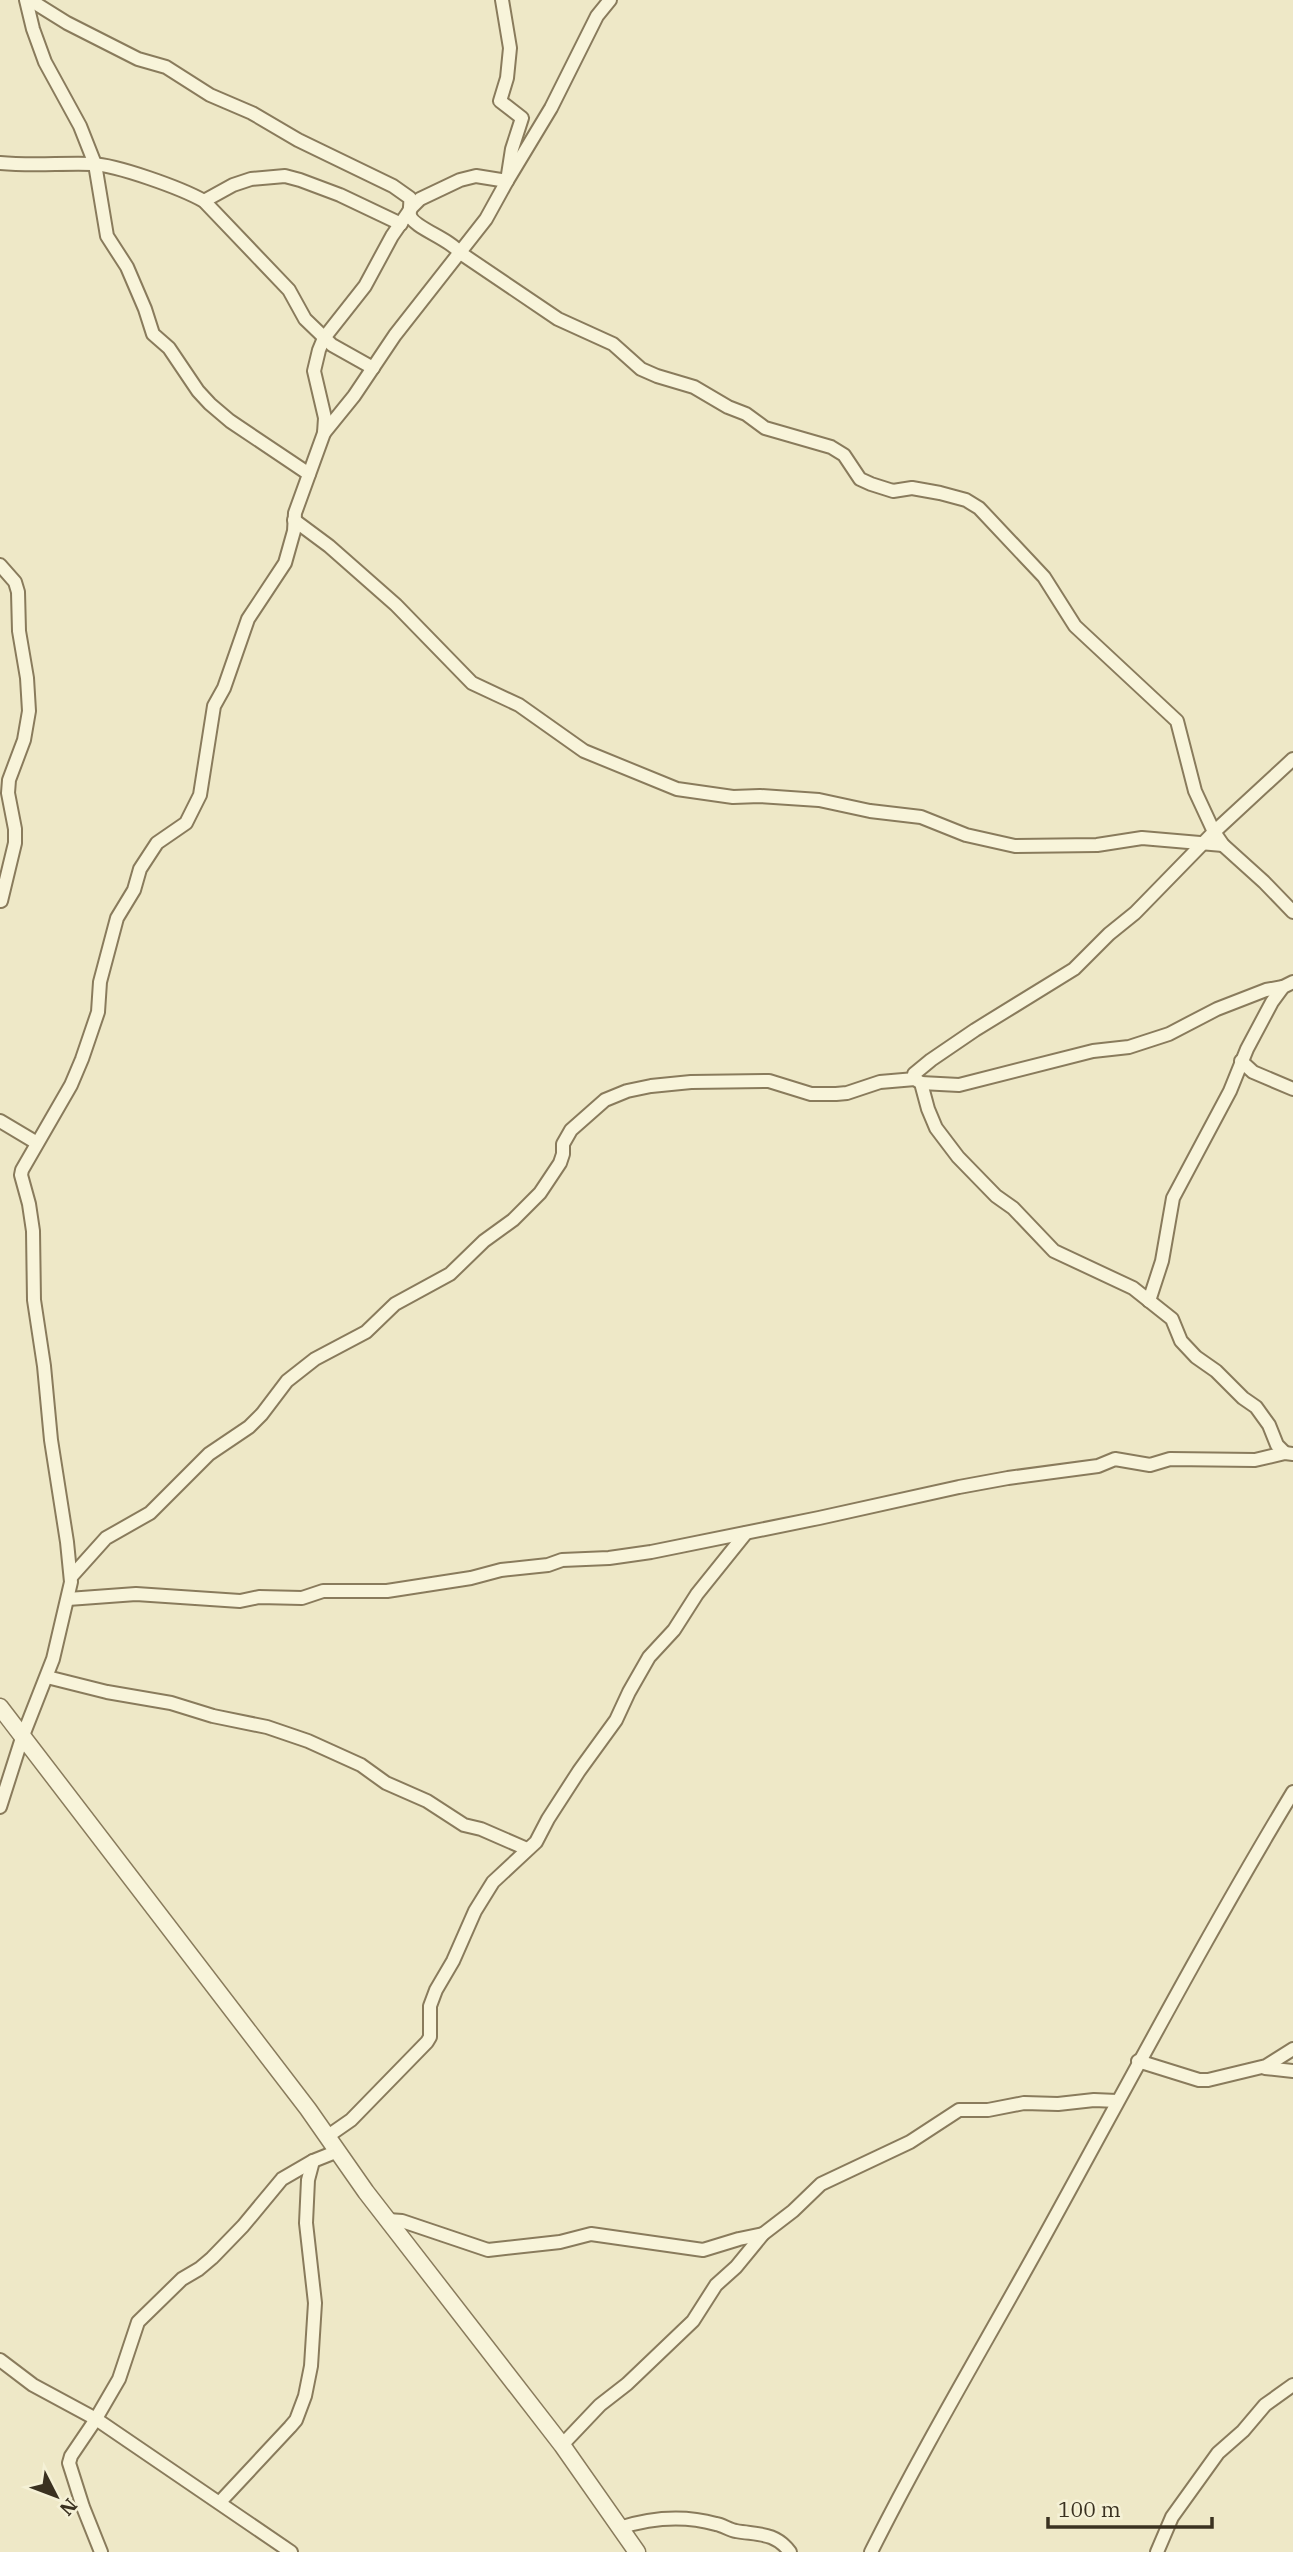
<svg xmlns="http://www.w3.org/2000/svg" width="1293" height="2552" font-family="'IBM Plex Serif',serif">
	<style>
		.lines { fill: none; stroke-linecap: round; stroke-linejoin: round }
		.minor-casing { stroke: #897b5c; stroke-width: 16 }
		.tertiary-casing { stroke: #897b5c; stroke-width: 19 }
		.minor { stroke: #f8f4da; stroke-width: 12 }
		.tertiary { stroke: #f8f4da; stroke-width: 16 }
	</style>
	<rect width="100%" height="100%" fill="#eee8c7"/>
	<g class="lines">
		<defs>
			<g id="minor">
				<polyline points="26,0 33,29 45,62 80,126 95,164 107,236 127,267 145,309 153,334 169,348 198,391 210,404 230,421 309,474"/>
				<path d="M 30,0 L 67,23 L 138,59 L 166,67 L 210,95 L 252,113 L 298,140 L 393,186 L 410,198 C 411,204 409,210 410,215 C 412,227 450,239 459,252 L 558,319 L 613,344 L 641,369 L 657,376 L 694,387 L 728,407 L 746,414 L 765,428 L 831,447 L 844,455 L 860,479 L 871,484 L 893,491 L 912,488 L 940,493 L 966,500 L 979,508 L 1044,577 L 1075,626 L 1177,721 L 1195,791 L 1214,832 L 1135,913 L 1109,934 L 1074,969 L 975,1030 L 931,1060 L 914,1074 L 915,1079"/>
				<path d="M 0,163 C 31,166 61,163 92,164 C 117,165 181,188 204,201 L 289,290 L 305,319 L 332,345 L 373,368"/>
				<polyline points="204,201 233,185 251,179 285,176 300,180 340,195 401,224"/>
				<polyline points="324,433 325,418 314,371 319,350 324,338 365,286 392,236 412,207 420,199 460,180 476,176 507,181 551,108 597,16 610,0"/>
				<polyline points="294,520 329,546 396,605 472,683 519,705 584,751 677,789 733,797 760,796 819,800 870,811 921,817 966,835 1015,846 1097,845 1142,838 1223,845"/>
				<polyline points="0,565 15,582 18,592 19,631 27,678 29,711 24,740 9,780 8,793 15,829 15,843 1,901"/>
				<polyline points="1293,759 1214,832 1223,845 1264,882 1293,912"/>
				<polyline points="1241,1061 1253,1072 1293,1089"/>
				<polyline points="915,1079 921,1083 928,1109 936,1128 958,1157 996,1196 1013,1208 1054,1251 1133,1288 1172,1319 1181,1341 1196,1357 1216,1371 1243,1398 1256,1407 1269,1425 1277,1445 1285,1453"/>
				<polyline points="921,1083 959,1085 1093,1051 1129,1047 1169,1034 1217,1009 1266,990 1283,987"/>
				<polyline points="0,1121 37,1143"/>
				<polyline points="1149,1301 1162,1261 1173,1198 1230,1091 1247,1049 1272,1002 1283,987 1293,982"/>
				<polyline points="71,1577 106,1538 150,1513 209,1454 249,1427 262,1414 287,1381 315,1359 366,1332 395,1304 450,1274 484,1241 513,1220 540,1193 560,1163 563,1154 563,1144 571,1130 605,1100 627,1091 651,1086 691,1082 769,1081 811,1094 836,1094 847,1093 880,1082 915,1079"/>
				<polyline points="68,1599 136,1594 240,1601 259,1597 302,1598 323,1591 387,1591 471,1578 501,1570 548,1565 562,1560 609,1558 651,1552 819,1518 959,1487 1008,1478 1098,1466 1115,1459 1150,1465 1170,1459 1255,1460 1285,1453 1293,1454"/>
				<polyline points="47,1677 107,1692 171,1703 213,1716 267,1727 308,1741 361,1765 386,1783 427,1801 464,1825 481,1829 527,1849"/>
				<polyline points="0,1807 22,1738 53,1659 71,1582 67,1542 51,1440 44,1366 34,1300 33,1231 29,1204 21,1175 22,1170 71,1085 82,1059 98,1012 100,982 117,918 134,890 140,869 157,843 186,823 200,795 214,706 224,688 248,619 285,563 294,531 295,513 324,433 354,396 395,335 486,219 507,181 512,149 522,118 500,101 507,78 510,48 502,0"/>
				<polyline points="1138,2061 1199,2080 1208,2080 1266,2066 1293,2049"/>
				<polyline points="1265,2068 1293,2071"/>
				<polyline points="328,2136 351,2120 427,2042 430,2037 430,2006 436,1990 453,1961 475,1911 493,1882 536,1842 548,1819 579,1771 616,1720 629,1692 649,1657 674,1630 697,1594 746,1533"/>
				<polyline points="388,2220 402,2221 488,2250 560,2242 591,2234 703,2250 739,2239 763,2234"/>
				<polyline points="0,2360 33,2385 96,2419 291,2552"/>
				<polyline points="562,2445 600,2405 627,2384 693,2321 716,2285 736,2267 763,2234 793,2211 821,2184 910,2142 959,2110 988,2110 1024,2103 1058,2104 1094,2100 1117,2101"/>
				<polyline points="220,2502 290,2427 296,2420 305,2396 311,2366 315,2303 306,2223 308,2180 313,2161"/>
				<path d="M 619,2528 C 650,2518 684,2515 716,2524 C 723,2525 729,2530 736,2531 C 758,2535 775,2532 790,2552"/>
				<polyline points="101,2552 83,2507 69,2463 71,2456 94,2422 119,2379 138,2322 182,2279 199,2269 212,2258 243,2226 282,2179 313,2161 338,2151"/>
				<path d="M 871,2552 C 928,2438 994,2329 1055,2217 C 1133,2075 1209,1931 1293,1792"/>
				<polyline points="1157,2552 1172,2517 1218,2453 1243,2431 1265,2405 1293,2385"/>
			</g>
			<polyline id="tertiary" points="0,1707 308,2109 366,2192 562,2445 637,2552"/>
		</defs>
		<use href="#minor" class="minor-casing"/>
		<use href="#tertiary" class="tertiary-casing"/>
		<use href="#minor" class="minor"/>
		<use href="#tertiary" class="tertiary"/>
	</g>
	<g transform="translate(56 2496) rotate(132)" stroke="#f5f1d6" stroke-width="5" paint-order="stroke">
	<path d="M0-5L12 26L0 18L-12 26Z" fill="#3a3120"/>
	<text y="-10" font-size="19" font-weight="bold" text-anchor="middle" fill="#3a3120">N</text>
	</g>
	<path d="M1048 2517v10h164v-10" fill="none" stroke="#3a3120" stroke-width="3.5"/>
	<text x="1058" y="2517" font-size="21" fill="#3a3120" stroke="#f5f1d6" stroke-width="5" paint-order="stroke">100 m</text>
</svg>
